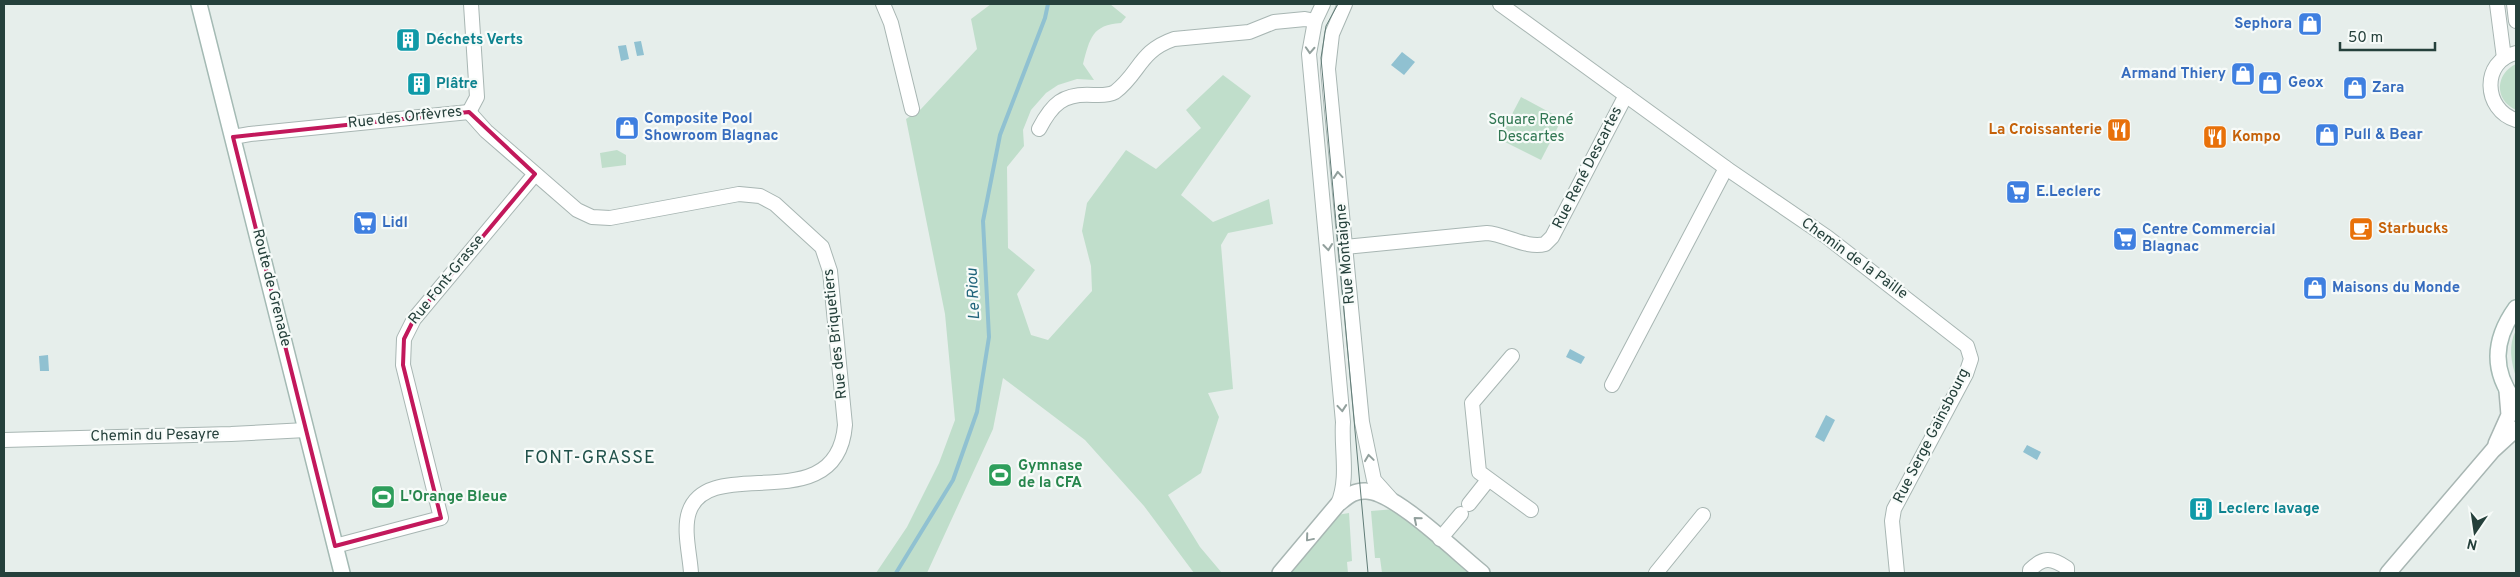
<svg xmlns="http://www.w3.org/2000/svg" width="2520" height="577" font-family="Overpass,sans-serif">
	<style>
		.green { fill: #c0decb }
		.water { fill: #90c1d1 }
		.lines { fill: none; stroke-linecap: round; stroke-linejoin: round }
		.stream { stroke: #90c1d1; stroke-width: 4 }
		.minor-casing { stroke: #a8b6b3; stroke-width: 16 }
		.tertiary-casing { stroke: #a8b6b3; stroke-width: 18 }
		.secondary-casing { stroke: #a4bab4; stroke-width: 18 }
		.minor { stroke: #fff; stroke-width: 14 }
		.tertiary { stroke: #fff; stroke-width: 15 }
		.secondary { stroke: #fff; stroke-width: 15 }
		.tram { stroke: #607b76; stroke-width: 1 }
		.oneway { stroke: #92a09d }
		.marked { fill: none; stroke: #c2185b; stroke-width: 4; stroke-linejoin: round }
		.labels { text-anchor: middle; dominant-baseline: central; stroke-width: 4.5; stroke-linejoin: round; paint-order: stroke }
		.shop-label { font-size: 15px; font-weight: bold; fill: #366cbe; stroke: #f7fbf9; text-anchor: start }
		.culture-label { font-size: 15px; font-weight: bold; fill: #0d838f; stroke: #f7fbf9; text-anchor: start }
		.street-label { font-size: 15px; fill: #25403b; stroke: #f7fbf9 }
		.park-label { font-size: 15px; fill: #307652; stroke: #f7fbf9 }
		.food-label { font-size: 15px; font-weight: bold; fill: #c56008; stroke: #f7fbf9; text-anchor: start }
		.leisure-label { font-size: 15px; font-weight: bold; fill: #27864d; stroke: #f7fbf9; text-anchor: start }
		.water-label { font-size: 16px; font-style: italic; fill: #20647b; stroke: #f7fbf9 }
		.quarter-label { font-size: 18px; letter-spacing: 1px; fill: #21524b; stroke: #f7fbf9 }
	</style>
	<rect width="100%" height="100%" fill="#e6eeeb"/>
	<g class="green">
		<path d="M 991,4 L 1110,4 L 1126,17 L 1121,23 C 1092,25 1090,38 1083,64 L 1094,80 L 1077,79 L 1058,85 L 1046,93 L 1031,110 L 1023,130 L 1024,146 L 1007,167 L 1008,248 L 1035,270 L 1017,294 L 1031,335 L 1048,340 L 1092,291 L 1091,266 L 1082,231 L 1087,203 L 1126,150 L 1156,169 L 1201,128 L 1186,110 L 1223,75 L 1251,96 L 1181,195 L 1213,222 L 1269,199 L 1273,224 L 1228,233 L 1221,245 L 1233,389 L 1208,393 L 1219,417 L 1201,473 L 1168,495 L 1200,547 L 1222,573 L 1194,573 L 1144,506 L 1085,440 L 1003,378 L 993,429 L 927,573 L 876,573 L 907,527 L 939,463 L 955,420 L 945,314 L 906,119 L 921,109 L 977,49 L 971,19 Z"/>
		<path d="M 2516,64 L 2516,110 C 2494,100 2495,74 2516,64 Z"/>
		<polygon points="1521,97 1562,119 1541,160 1499,139"/>
		<polygon points="617,150 626,155 626,165 602,168 600,153"/>
		<path d="M 2516,330 L 2516,377 C 2511,362 2508,345 2516,330 Z"/>
		<polygon points="1395,509 1473,573 1382,573 1380,558 1375,558 1371,511"/>
		<polygon points="1349,513 1352,561 1347,562 1348,573 1288,573 1337,515"/>
	</g>
	<g class="water">
		<polygon points="641,41 644,55 637,56 634,42"/>
		<polygon points="626,45 629,59 621,61 618,46"/>
		<polygon points="1402,52 1415,62 1404,75 1391,65"/>
		<polygon points="1570,349 1585,357 1581,364 1566,357"/>
		<polygon points="48,355 49,371 40,371 39,356"/>
		<polygon points="1826,415 1835,420 1824,442 1815,437"/>
		<polygon points="2027,445 2041,452 2037,460 2023,452"/>
	</g>
	<g class="lines">
		<polyline class="stream" points="896,573 953,480 977,412 989,337 983,221 1000,135 1045,18 1048,4"/>
		<defs>
			<g id="minor">
				<polyline points="883,4 891,23 912,109"/>
				<path d="M 1323,4 L 1315,21 L 1309,54 L 1343,422 C 1341,450 1349,477 1338,504"/>
				<polyline points="1345,4 1332,34 1328,69 1362,422 1374,480 1391,499"/>
				<polyline points="1500,4 1726,168 1827,237 1967,346 1971,359 1966,374 1894,509 1892,521 1897,573"/>
				<polyline points="2497,4 2504,58"/>
				<polyline points="2514,4 2516,21"/>
				<path d="M 2516,53 C 2481,61 2483,110 2516,120"/>
				<path d="M 469,112 L 486,131 L 577,210 L 592,217 L 610,218 L 739,194 L 760,196 L 775,204 L 822,247 L 830,271 L 845,425 C 837,522 709,452 689,512 C 683,530 690,555 691,573"/>
				<polyline points="469,112 477,97 471,4"/>
				<path d="M 1039,129 C 1052,104 1063,93 1093,95 C 1100,95 1108,96 1115,92 C 1140,73 1139,51 1174,39 L 1249,32 L 1274,22 L 1305,19 L 1315,21"/>
				<polyline points="233,137 250,134 469,112"/>
				<path d="M 1345,247 L 1487,233 C 1505,234 1527,249 1545,244 L 1552,237 L 1626,95"/>
				<polyline points="1512,356 1472,403 1479,472 1531,510"/>
				<polyline points="1612,385 1726,168"/>
				<polyline points="4,440 231,434 306,430"/>
				<polyline points="1469,504 1488,480"/>
				<polyline points="1440,539 1461,514"/>
				<polyline points="335,546 441,518 403,365 404,339 414,319 535,174"/>
				<polyline points="1656,573 1703,515"/>
				<path d="M 2030,573 L 2030,570 C 2043,557 2051,557 2067,568 L 2067,573"/>
			</g>
			<g id="tertiary">
				<polyline points="2496,444 2509,415 2507,391"/>
				<path d="M 1280,573 L 1338,504 C 1347,497 1354,490 1366,491 C 1394,491 1458,554 1482,573"/>
				<polyline points="2388,573 2493,450 2516,429"/>
			</g>
			<g id="secondary">
				<polyline points="199,4 342,573"/>
				<path d="M 2516,308 C 2493,340 2491,371 2516,403"/>
			</g>
		</defs>
		<use href="#minor" class="minor-casing"/>
		<use href="#tertiary" class="tertiary-casing"/>
		<use href="#secondary" class="secondary-casing"/>
		<use href="#minor" class="minor"/>
		<use href="#tertiary" class="tertiary"/>
		<use href="#secondary" class="secondary"/>
		<polyline class="tram" points="1338,4 1326,26 1321,58 1368,573"/>
	</g>
	<defs><path id="oneway-chevron" d="M-2-3.5L2.5 0L-2 3.5" fill="none" stroke-width="1.6" stroke-linecap="round" stroke-linejoin="round" transform="scale(1.25)"/></defs>
	<g class="oneway">
		<use href="#oneway-chevron" transform="translate(1310 50) rotate(93)"/>
		<use href="#oneway-chevron" transform="translate(1338 175) rotate(-95)"/>
		<use href="#oneway-chevron" transform="translate(1328 247) rotate(84)"/>
		<use href="#oneway-chevron" transform="translate(1342 408) rotate(85)"/>
		<use href="#oneway-chevron" transform="translate(1369 458) rotate(-98)"/>
		<use href="#oneway-chevron" transform="translate(1417 520) rotate(-140)"/>
		<use href="#oneway-chevron" transform="translate(1309 538) rotate(130)"/>
	</g>
	<path class="marked" d="M 469,112 L 535,174 L 414,319 L 404,339 L 403,365 L 441,518 L 335,546 L 233,137 Z"/>
	<defs>
		<symbol id="shop-square" viewBox="-11 -11 22 22"><rect x="-9" y="-9" width="18" height="18" rx="4" fill="#3f7fe0" stroke="#f7fbf9"/><path d="M-5-2.5h2.3a2.7 3.5 0 0 1 5.4 0H5L5.5 6h-11ZM-1.5-2.5h3a1.5 2.3 0 0 0-3 0Z" fill="#fff"/></symbol>
		<symbol id="building-square" viewBox="-11 -11 22 22"><rect x="-9" y="-9" width="18" height="18" rx="4" fill="#0f9aa8" stroke="#f7fbf9"/><path d="M-4-6H4V6H1V3H-1V6H-4ZM-2.5-4.3h1.7v1.8h-1.7ZM.8-4.3h1.7v1.8H.8ZM-2.5-1h1.7V.8h-1.7ZM.8-1h1.7V.8H.8Z" fill="#fff"/></symbol>
		<symbol id="restaurant-square" viewBox="-11 -11 22 22"><rect x="-9" y="-9" width="18" height="18" rx="4" fill="#e8710a" stroke="#f7fbf9"/><path d="M-5-6h1v4h1v-4h1v4h1v-4h1v5L-1.5 .5V6h-2V.5L-5-1ZM5-6V6H3V1.5H1.5Q1.5-4 5-6Z" fill="#fff"/></symbol>
		<symbol id="supermarket-square" viewBox="-11 -11 22 22"><rect x="-9" y="-9" width="18" height="18" rx="4" fill="#3f7fe0" stroke="#f7fbf9"/><path d="M-6-5.5h2.5l.6 2H6L4.5 2H-2.5L-4.4-4H-6ZM-1.5 3.2a1.3 1.3 0 1 0 .1 0ZM3 3.2a1.3 1.3 0 1 0 .1 0Z" fill="#fff"/></symbol>
		<symbol id="cafe-square" viewBox="-11 -11 22 22"><rect x="-9" y="-9" width="18" height="18" rx="4" fill="#e8710a" stroke="#f7fbf9"/><path d="M-5.5-4.5H6V0H3Q3 3.5 0 3.5H-2.5Q-5.5 3.5-5.5 0ZM3-3.2v2h1.7v-2ZM-6 4.5H4V6H-6Z" fill="#fff"/></symbol>
		<symbol id="stadium-square" viewBox="-11 -11 22 22"><rect x="-9" y="-9" width="18" height="18" rx="4" fill="#2e9e5b" stroke="#f7fbf9"/><path d="M0-5a6.5 5 0 1 0 0 10a6.5 5 0 1 0 0-10ZM-3.5-1.8h7v3.6h-7Z" fill="#fff"/></symbol>
	</defs>
	<g fill-rule="evenodd">
		<use href="#shop-square" x="2296" y="10" width="28" height="28"/>
		<use href="#building-square" x="394" y="26" width="28" height="28"/>
		<use href="#shop-square" x="2229" y="60" width="28" height="28"/>
		<use href="#shop-square" x="2256" y="69" width="28" height="28"/>
		<use href="#building-square" x="405" y="70" width="28" height="28"/>
		<use href="#shop-square" x="2341" y="74" width="28" height="28"/>
		<use href="#shop-square" x="613" y="114" width="28" height="28"/>
		<use href="#restaurant-square" x="2105" y="116" width="28" height="28"/>
		<use href="#shop-square" x="2313" y="121" width="28" height="28"/>
		<use href="#restaurant-square" x="2201" y="123" width="28" height="28"/>
		<use href="#supermarket-square" x="2004" y="178" width="28" height="28"/>
		<use href="#supermarket-square" x="351" y="209" width="28" height="28"/>
		<use href="#cafe-square" x="2347" y="215" width="28" height="28"/>
		<use href="#supermarket-square" x="2111" y="225" width="28" height="28"/>
		<use href="#shop-square" x="2301" y="274" width="28" height="28"/>
		<use href="#stadium-square" x="986" y="461" width="28" height="28"/>
		<use href="#stadium-square" x="369" y="483" width="28" height="28"/>
		<use href="#building-square" x="2187" y="495" width="28" height="28"/>
	</g>
	<g class="labels">
		<g class="shop-label">
			<text x="2292" y="24" text-anchor="end">Sephora</text>
			<text x="2226" y="74" text-anchor="end">Armand Thiery</text>
			<text x="2288" y="83">Geox</text>
			<text x="2372" y="88">Zara</text>
			<text x="644" y="119">Composite Pool<tspan x="644" dy="17">Showroom Blagnac</tspan></text>
			<text x="2344" y="135">Pull &amp; Bear</text>
			<text x="2036" y="192">E.Leclerc</text>
			<text x="382" y="223">Lidl</text>
			<text x="2142" y="230">Centre Commercial<tspan x="2142" dy="17">Blagnac</tspan></text>
			<text x="2332" y="288">Maisons du Monde</text>
		</g>
		<g class="culture-label">
			<text x="426" y="40">Déchets Verts</text>
			<text x="436" y="84">Plâtre</text>
			<text x="2218" y="509">Leclerc lavage</text>
		</g>
		<g class="street-label">
			<text transform="translate(405 118) rotate(-6)">Rue des Orfèvres</text>
			<text transform="translate(1588 168) rotate(-63)">Rue René Descartes</text>
			<text transform="translate(1346 254) rotate(-95)">Rue Montaigne</text>
			<text transform="translate(1854 259) rotate(36)">Chemin de la Paille</text>
			<text transform="translate(447 280) rotate(-51)">Rue Font-Grasse</text>
			<text transform="translate(271 288) rotate(76)">Route de Grenade</text>
			<text transform="translate(836 334) rotate(-96)">Rue des Briquetiers</text>
			<text transform="translate(155 436) rotate(-1)">Chemin du Pesayre</text>
			<text transform="translate(1932 436) rotate(-63)">Rue Serge Gainsbourg</text>
		</g>
		<g class="park-label">
			<text x="1531" y="120">Square René<tspan x="1531" dy="17">Descartes</tspan></text>
		</g>
		<g class="food-label">
			<text x="2102" y="130" text-anchor="end">La Croissanterie</text>
			<text x="2232" y="137">Kompo</text>
			<text x="2378" y="229">Starbucks</text>
		</g>
		<g class="leisure-label">
			<text x="1018" y="466">Gymnase<tspan x="1018" dy="17">de la CFA</tspan></text>
			<text x="400" y="497">L'Orange Bleue</text>
		</g>
		<g class="water-label">
			<text transform="translate(974 294) rotate(-93)">Le Riou</text>
		</g>
		<g class="quarter-label">
			<text x="590" y="458">FONT-GRASSE</text>
		</g>
	</g>
	<rect width="2520" height="577" fill="none" stroke="#25403b" stroke-width="10"/>
	<g transform="translate(2475 532) rotate(193)" stroke="#f7fbf9" stroke-width="4" paint-order="stroke">
	<path d="M0-4L9 19L0 12L-9 19Z" fill="#25403b"/>
	<text y="-8" font-size="14" font-weight="bold" text-anchor="middle" fill="#25403b">N</text>
	</g>
	<path d="M2340 42v8h95v-8" fill="none" stroke="#25403b" stroke-width="2.5"/>
	<text x="2348" y="42" font-size="15" fill="#25403b" stroke="#f7fbf9" stroke-width="4" paint-order="stroke">50 m</text>
</svg>
